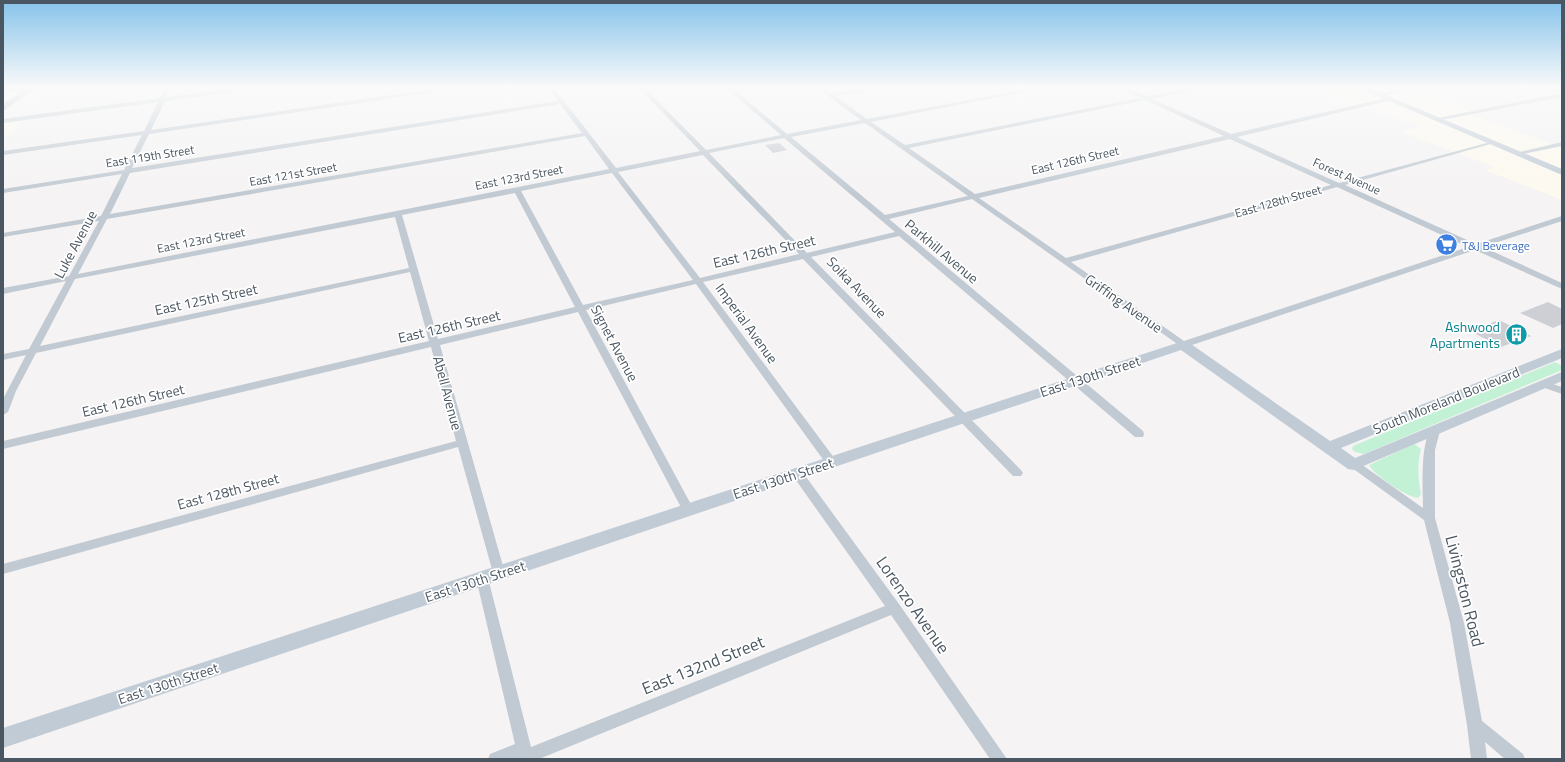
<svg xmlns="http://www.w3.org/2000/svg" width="1565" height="762" font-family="'Titillium Web',sans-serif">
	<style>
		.commercial { fill: #fdf9ef }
		.green { fill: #c3f1d5 }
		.building { fill: #cdcfd5 }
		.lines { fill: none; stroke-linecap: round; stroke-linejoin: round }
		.street { fill: #c1cad2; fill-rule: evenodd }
		.secondary { fill: #c1cbd6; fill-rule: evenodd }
		.primary { fill: #b3c2d1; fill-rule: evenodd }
		.labels { text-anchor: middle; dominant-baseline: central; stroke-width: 3.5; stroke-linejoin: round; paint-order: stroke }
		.far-street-label { font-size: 12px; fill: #4a5661; stroke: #fff }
		.far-shop-label { font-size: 12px; fill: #366cbe; stroke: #fff; text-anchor: start }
		.street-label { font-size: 14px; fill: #4a5661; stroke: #fff }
		.culture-label { font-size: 14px; fill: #0d838f; stroke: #fff; text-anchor: end }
		.near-street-label { font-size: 17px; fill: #4a5661; stroke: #fff }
	</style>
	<rect width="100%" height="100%" fill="#f5f3f3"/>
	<g class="commercial">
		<polygon points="3,88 69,88 66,93 21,99 3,111"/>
		<polygon points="1306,88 1409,88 1406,89 1473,111 1468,113 1562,148 1562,200 1485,170 1495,167 1401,132 1422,126 1358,107"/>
		<polygon points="23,117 12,135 3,136 3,120"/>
	</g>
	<g class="green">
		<polygon points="1555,362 1562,366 1562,370 1364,454 1355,452 1352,449 1353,446"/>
		<path d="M 1414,444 L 1421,449 C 1417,465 1418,478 1421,494 L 1418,498 C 1407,497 1374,475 1369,465 Z"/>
	</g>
	<g class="building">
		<polygon points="779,143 787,150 773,153 765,145"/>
		<polygon points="1548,302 1562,309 1562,324 1553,328 1520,313"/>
		<polygon points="1499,320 1531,336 1501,347 1470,331"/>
	</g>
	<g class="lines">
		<g class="street">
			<path d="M 165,88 L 171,88 L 166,97 L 238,88 L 251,88 L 248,90 L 165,101 L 151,130 L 439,88 L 451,88 L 448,90 L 149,134 L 132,168 L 558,101 L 548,88 L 554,88 L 616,168 L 700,151 L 639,88 L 645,88 L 706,150 L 781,135 L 726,88 L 732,88 L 787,134 L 861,120 L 817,88 L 823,88 L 831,93 L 867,88 L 879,88 L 876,90 L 835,96 L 867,119 L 1033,88 L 1043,88 L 871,122 L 905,145 L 1140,98 L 1120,88 L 1127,88 L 1146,96 L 1190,88 L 1200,88 L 1197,90 L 1152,99 L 1231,134 L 1390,97 L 1393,99 L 1392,100 L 1237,137 L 1339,183 L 1494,141 L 1494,143 L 1345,185 L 1476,244 L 1562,216 L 1562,221 L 1483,247 L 1562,283 L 1562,289 L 1475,250 L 1183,348 L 972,199 L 889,219 L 1143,431 L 1144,434 L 1143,437 L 1135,437 L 899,236 L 811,257 L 1021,470 L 1023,473 L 1021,476 L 1013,476 L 803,259 L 703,282 L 835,459 L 837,462 L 835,465 L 827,465 L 696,284 L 586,310 L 694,510 L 692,513 L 688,514 L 684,513 L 578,312 L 440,345 L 505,573 L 504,577 L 499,578 L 494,577 L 493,573 L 458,447 L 3,574 L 3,564 L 456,441 L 431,347 L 3,449 L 3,441 L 429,341 L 410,272 L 36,353 L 16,391 L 8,412 L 3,415 L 3,399 L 26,355 L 3,360 L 3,354 L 29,349 L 66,281 L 3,294 L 3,288 L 69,276 L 99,221 L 3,237 L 3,233 L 101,216 L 122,174 L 3,193 L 3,189 L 124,170 L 142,135 L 3,155 L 3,151 L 144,131 L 158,102 L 3,123 L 3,119 L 160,98 ZM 1145,100 L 1224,136 L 975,194 L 909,148 ZM 560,104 L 582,133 L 110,214 L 130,173 ZM 865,123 L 968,196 L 885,215 L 791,137 ZM 585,136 L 609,169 L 78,274 L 107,219 ZM 784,138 L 895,232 L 807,253 L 709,153 ZM 1230,139 L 1331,185 L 1066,258 L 979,198 ZM 703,155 L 799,254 L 700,278 L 618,172 ZM 612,173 L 693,280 L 583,305 L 521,191 ZM 1337,187 L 1468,247 L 1184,341 L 1071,262 ZM 515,193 L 575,307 L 438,339 L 402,215 ZM 395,217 L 409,268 L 40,346 L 75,279 Z"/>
			<polygon points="1403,88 1412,88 1379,97 1376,95"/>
			<polygon points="1562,93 1562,97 1436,121 1433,119"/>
			<polygon points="1562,142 1562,146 1518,155 1515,153"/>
			<polygon points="1543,381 1562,387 1562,394 1539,386 1538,384 1539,382"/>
			<path d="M 1435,427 L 1440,431 L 1435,450 L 1435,518 L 1464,623 L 1482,721 L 1523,754 L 1525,759 L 1505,759 L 1485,742 L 1487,759 L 1471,759 L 1467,725 L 1450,623 L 1424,520 L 1348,465 L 1350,462 L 1358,462 L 1423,508 C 1423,493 1419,432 1435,427 Z"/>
			<polygon points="797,469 801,470 899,604 1007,759 990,759 891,615 539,759 488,759 490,754 515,744 476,578 477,574 482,573 487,574 488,578 531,747 885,606 793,476 791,473 793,470"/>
		</g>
		<g class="secondary">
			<polygon points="14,88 40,88 36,90 3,93 3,89"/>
			<polygon points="1359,88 1369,88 1562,169 1562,175"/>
			<polygon points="1183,341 1188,342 1330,441 1562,349 1562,358 1341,448 1355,458 1562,372 1562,381 1354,470 1348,469 1181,350 3,748 3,728"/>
		</g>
		<polygon class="primary" points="27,88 36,88 3,111 3,104"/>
	</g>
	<linearGradient id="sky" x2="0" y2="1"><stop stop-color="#85c3ea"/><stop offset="0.45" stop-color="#fafafa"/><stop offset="1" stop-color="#fafafa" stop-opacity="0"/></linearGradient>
	<rect width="1565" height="194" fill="url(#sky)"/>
	<defs>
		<symbol id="supermarket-disc" viewBox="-11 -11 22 22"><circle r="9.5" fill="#3f7fe0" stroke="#fff"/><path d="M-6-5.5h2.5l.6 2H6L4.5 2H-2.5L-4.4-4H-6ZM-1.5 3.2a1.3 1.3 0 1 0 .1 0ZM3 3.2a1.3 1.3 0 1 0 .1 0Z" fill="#fff"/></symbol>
		<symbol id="building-disc" viewBox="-11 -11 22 22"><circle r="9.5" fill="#0f9aa8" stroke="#fff"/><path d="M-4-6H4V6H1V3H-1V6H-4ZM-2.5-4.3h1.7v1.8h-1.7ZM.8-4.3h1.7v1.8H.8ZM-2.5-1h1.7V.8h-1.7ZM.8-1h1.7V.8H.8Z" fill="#fff"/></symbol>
	</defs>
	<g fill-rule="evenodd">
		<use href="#supermarket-disc" x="1434" y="232" width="25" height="25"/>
		<use href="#building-disc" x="1504" y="322" width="25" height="25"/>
	</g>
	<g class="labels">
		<g class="far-street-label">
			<text transform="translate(150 156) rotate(-9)">East 119th Street</text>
			<text transform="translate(1075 160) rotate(-13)">East 126th Street</text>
			<text transform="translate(293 174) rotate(-10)">East 121st Street</text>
			<text transform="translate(1347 176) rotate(24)">Forest Avenue</text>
			<text transform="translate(519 177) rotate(-11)">East 123rd Street</text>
			<text transform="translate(1278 201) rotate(-16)">East 128th Street</text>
			<text transform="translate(201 240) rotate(-11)">East 123rd Street</text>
		</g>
		<g class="far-shop-label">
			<text x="1462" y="245">T&amp;J Beverage</text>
		</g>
		<g class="street-label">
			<text transform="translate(75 244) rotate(-62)">Luke Avenue</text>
			<text transform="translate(764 251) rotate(-13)">East 126th Street</text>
			<text transform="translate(942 251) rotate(40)">Parkhill Avenue</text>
			<text transform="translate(857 287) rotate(46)">Soika Avenue</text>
			<text transform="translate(206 299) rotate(-12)">East 125th Street</text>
			<text transform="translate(1124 303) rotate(35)">Griffing Avenue</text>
			<text transform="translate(747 323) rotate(54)">Imperial Avenue</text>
			<text transform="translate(449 326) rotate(-13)">East 126th Street</text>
			<text transform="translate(615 343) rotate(62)">Signet Avenue</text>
			<text transform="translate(1090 376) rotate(-18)">East 130th Street</text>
			<text transform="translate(448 393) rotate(75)">Abell Avenue</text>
			<text transform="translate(133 400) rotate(-13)">East 126th Street</text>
			<text transform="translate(1446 400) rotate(-22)">South Moreland Boulevard</text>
			<text transform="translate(783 478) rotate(-18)">East 130th Street</text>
			<text transform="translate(228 491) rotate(-15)">East 128th Street</text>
			<text transform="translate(475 581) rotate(-18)">East 130th Street</text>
			<text transform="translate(168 683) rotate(-18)">East 130th Street</text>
		</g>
		<g class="culture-label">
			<text x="1500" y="326">Ashwood<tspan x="1500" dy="16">Apartments</tspan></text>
		</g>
		<g class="near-street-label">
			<text transform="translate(1465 591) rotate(76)">Livingston Road</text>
			<text transform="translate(913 605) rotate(55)">Lorenzo Avenue</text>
			<text transform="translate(703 665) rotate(-22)">East 132nd Street</text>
		</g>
	</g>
	<rect width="1565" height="762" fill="none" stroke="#4a5661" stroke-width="8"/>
</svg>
